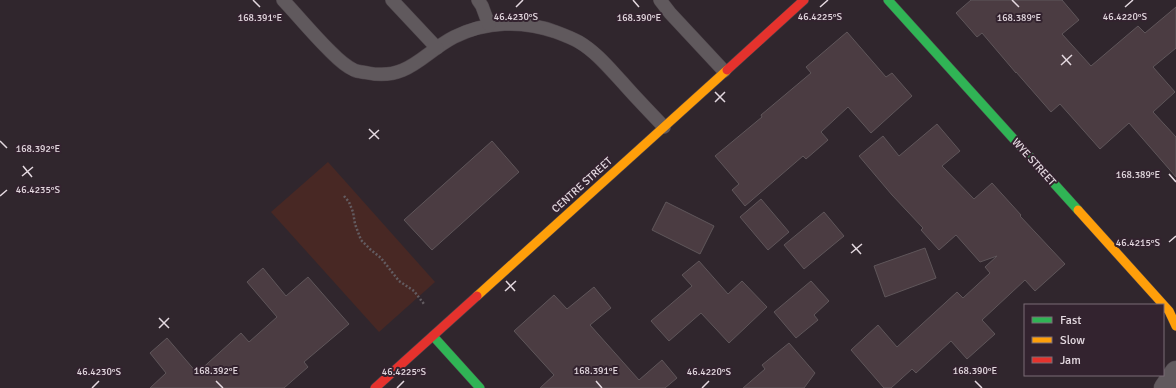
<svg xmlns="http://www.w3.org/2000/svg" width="1176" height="388" font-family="Signika,sans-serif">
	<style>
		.green { fill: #482824 }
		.building { fill: #4b3c42; stroke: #5f565a }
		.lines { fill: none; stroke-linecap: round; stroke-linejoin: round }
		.lane-casing { stroke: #4d444a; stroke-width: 14 }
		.street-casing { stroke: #4d444a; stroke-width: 23 }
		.fast-casing { stroke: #4d444a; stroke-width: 10 }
		.slow-casing { stroke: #4d444a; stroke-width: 10 }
		.jam-casing { stroke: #4d444a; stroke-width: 10 }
		.path { stroke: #635c61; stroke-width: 2.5; stroke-dasharray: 2 2; stroke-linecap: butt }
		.lane { stroke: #60595d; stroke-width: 13 }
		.street { stroke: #60595d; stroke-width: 22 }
		.fast { stroke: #30b455; stroke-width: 9 }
		.slow { stroke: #ff9f0a; stroke-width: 9 }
		.jam { stroke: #e5322d; stroke-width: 9 }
		.ticks { fill: none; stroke: #e4d9e0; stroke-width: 1.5 }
		.labels { text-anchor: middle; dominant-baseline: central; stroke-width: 4; stroke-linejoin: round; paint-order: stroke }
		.street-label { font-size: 11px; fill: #e4d9e0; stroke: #33232f }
		.ticks-label { font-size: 10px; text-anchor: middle; fill: #e4d9e0; stroke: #33232f; stroke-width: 4; stroke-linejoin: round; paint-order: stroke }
	</style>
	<rect width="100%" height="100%" fill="#30262d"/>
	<polygon class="green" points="328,162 435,282 379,332 271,212"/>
	<g class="building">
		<polygon points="971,0 1062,0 1079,20 1062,34 1091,66 1138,26 1145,33 1176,7 1176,48 1153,67 1175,92 1153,112 1176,137 1176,177 1129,123 1100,149 1060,104 1051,112 1016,72 1016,73 982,33 977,37 956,13"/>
		<polygon points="847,32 886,77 892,73 912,96 871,133 848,107 821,132 828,140 806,159 803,156 745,206 732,190 739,184 715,156 762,117 761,115 811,73 806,67"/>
		<polygon points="937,124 960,151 942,166 974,199 992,183 1021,215 1020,216 1065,264 1035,291 1025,280 982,320 995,334 967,359 951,341 916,373 912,369 891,388 884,388 851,350 878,325 897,347 957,292 963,298 990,273 985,267 997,256 980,262 956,235 939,250 921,230 923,228 892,195 859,156 883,136 899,156"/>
		<polygon points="492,141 519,172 432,250 404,220"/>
		<polygon points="761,199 789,232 768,250 740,217"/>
		<polygon points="666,202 714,226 700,254 652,230"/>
		<polygon points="824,212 844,236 804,269 784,245"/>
		<polygon points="925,248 936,278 885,297 874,266"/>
		<polygon points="699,261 728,294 742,281 767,307 729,343 701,313 669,341 651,321 692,286 682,275"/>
		<polygon points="263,268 286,296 308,277 349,324 304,362 308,367 284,388 150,388 166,373 150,353 167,338 197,373 241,333 249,342 277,317 247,282"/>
		<polygon points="811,281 829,301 814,315 818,320 796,338 774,312"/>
		<polygon points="594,287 611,308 590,325 639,380 662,360 677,378 665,388 540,388 554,375 514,331 554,295 567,309"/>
		<polygon points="789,343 815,373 804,388 743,388 765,369 762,365"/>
	</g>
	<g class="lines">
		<defs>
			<g id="lane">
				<path d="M 283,0 C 298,16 312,33 328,49 C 336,57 343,65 354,70 C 358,72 363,72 368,73 C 408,81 423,53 454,37 C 486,21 523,20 556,32 C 564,35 572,38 579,42 C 596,52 609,68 623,83 C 636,98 650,112 664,127"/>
				<polyline points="392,0 437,48"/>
				<polyline points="478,0 482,6 489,25"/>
				<polyline points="660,0 670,13 724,71"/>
			</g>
			<polyline id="street" points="1165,388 1176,372"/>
			<g id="fast">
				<polyline points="888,0 1078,210"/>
				<polyline points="433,336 480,388"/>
			</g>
			<g id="slow">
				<polyline points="1078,210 1169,311 1176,326"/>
				<polyline points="477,296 727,70"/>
			</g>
			<g id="jam">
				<polyline points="727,70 804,0"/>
				<polyline points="375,388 477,296"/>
			</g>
		</defs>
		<use href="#lane" class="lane-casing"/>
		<use href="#street" class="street-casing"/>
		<use href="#fast" class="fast-casing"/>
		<use href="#slow" class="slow-casing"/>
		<use href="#jam" class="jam-casing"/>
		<polyline class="path" points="344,196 349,202 353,212 355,224 361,240 371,250 381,258 399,281 414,291 424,304"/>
		<use href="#lane" class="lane"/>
		<use href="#street" class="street"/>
		<use href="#fast" class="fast"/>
		<use href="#slow" class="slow"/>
		<use href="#jam" class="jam"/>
	</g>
	<path class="ticks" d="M 253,0 L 260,7M 633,0 L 639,7M 1012,0 L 1019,7M 516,7 L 523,0M 820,7 L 828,0M 1125,7 L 1133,0M 1062,55 L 1071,65M 1061,65 L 1072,55M 715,92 L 725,102M 715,102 L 725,92M 369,129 L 379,139M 369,139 L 379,130M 0,141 L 7,148M 23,166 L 32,177M 1169,174 L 1176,182M 22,176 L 33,167M 0,196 L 7,190M 1169,242 L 1176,236M 852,244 L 861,254M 851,253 L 862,244M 506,281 L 515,291M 505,291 L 516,281M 159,318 L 169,328M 159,328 L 169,318M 216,381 L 223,388M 596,381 L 602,388M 975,381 L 982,388M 92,388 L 99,381M 397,388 L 404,381M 702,388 L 709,381"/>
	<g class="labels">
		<g class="street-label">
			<text transform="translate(1034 162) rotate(48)">WYE STREET</text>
			<text transform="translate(582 185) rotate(-42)">CENTRE STREET</text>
		</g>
	</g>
	<g class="ticks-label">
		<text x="516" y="20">46.4230°S</text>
		<text x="820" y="20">46.4225°S</text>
		<text x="1125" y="20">46.4220°S</text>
		<text x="260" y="21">168.391°E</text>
		<text x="639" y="21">168.390°E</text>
		<text x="1019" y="21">168.389°E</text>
		<text x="38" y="152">168.392°E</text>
		<text x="1138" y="178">168.389°E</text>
		<text x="38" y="193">46.4235°S</text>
		<text x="1138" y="246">46.4215°S</text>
		<text x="216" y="374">168.392°E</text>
		<text x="596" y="374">168.391°E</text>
		<text x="975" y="374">168.390°E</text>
		<text x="99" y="375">46.4230°S</text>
		<text x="404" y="375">46.4225°S</text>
		<text x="709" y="375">46.4220°S</text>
	</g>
	<rect x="1024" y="304" width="140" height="72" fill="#33232f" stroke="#7a6c76"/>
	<rect x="1032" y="317" width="20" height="6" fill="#30b455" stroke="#7a6c76"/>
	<text x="1060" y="324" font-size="12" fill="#e4d9e0">Fast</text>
	<rect x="1032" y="337" width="20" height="6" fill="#ff9f0a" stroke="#7a6c76"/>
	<text x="1060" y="344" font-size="12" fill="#e4d9e0">Slow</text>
	<rect x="1032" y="357" width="20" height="6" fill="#e5322d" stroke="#7a6c76"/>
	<text x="1060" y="364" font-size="12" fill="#e4d9e0">Jam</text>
</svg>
